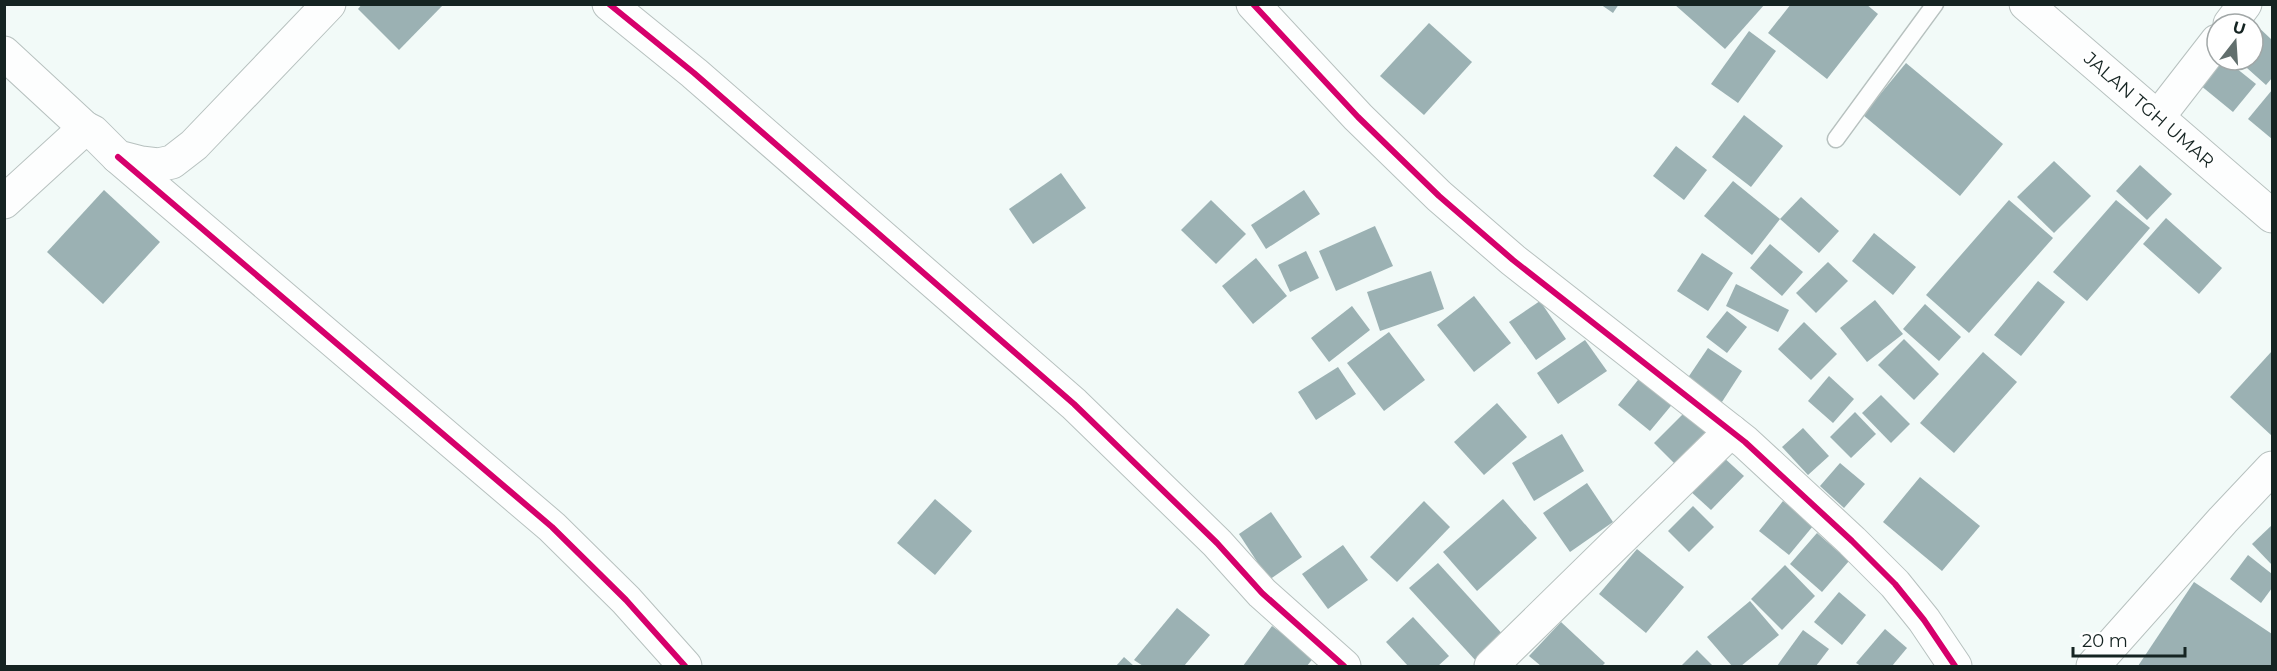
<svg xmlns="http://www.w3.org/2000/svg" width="2277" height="671" font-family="Montserrat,sans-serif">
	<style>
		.building { fill: #9bb1b3 }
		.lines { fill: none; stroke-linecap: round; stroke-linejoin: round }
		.lane-casing { stroke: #b7c1bf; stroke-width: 19 }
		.street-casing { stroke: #b7c1bf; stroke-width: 35 }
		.primary-casing { stroke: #b7c1bf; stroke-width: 35 }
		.lane { stroke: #fdfefe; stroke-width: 16 }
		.street { stroke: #fdfefe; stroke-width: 33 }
		.primary { stroke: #fdfefe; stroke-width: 33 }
		.cycleway-casing { stroke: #fff; stroke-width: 10 }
		.cycleway { stroke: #d6006c; stroke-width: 6 }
		.labels { text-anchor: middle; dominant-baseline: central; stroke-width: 4.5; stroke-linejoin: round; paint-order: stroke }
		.street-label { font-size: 18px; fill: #152422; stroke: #fff }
	</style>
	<rect width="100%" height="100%" fill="#f2faf8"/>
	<g class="building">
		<polygon points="362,4 444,4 399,50 358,9"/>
		<polygon points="1600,4 1619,4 1613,13"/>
		<polygon points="1674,4 1765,4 1725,49"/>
		<polygon points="1791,4 1866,4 1878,14 1827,79 1768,33"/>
		<polygon points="1429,23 1472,62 1424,115 1380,76"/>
		<polygon points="2255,24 2272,40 2272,78 2266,85 2238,60 2253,60"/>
		<polygon points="1749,31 1776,51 1738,103 1711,84"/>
		<polygon points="2219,60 2226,60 2256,84 2233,112 2200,85"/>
		<polygon points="1906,63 2003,144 1960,196 1863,115"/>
		<polygon points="2272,90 2272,139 2248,119"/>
		<polygon points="1744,115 1783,146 1751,187 1712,157"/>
		<polygon points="1676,146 1707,170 1684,200 1653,176"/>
		<polygon points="2054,161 2091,196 2054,233 2017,197"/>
		<polygon points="2140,165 2172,194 2147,220 2116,191"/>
		<polygon points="1061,173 1086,208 1033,244 1009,209"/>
		<polygon points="1733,181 1780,219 1752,255 1704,216"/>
		<polygon points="104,190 160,242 103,304 47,252"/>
		<polygon points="1304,190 1320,214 1266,249 1251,225"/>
		<polygon points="1801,197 1839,231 1819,253 1780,219"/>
		<polygon points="1211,200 1246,234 1216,264 1181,230"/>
		<polygon points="2009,200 2053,238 1969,333 1926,295"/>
		<polygon points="2116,200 2150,228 2087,301 2053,272"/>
		<polygon points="2166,218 2222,268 2199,294 2143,244"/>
		<polygon points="1375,226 1393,266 1336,291 1319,251"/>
		<polygon points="1874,233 1916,267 1893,295 1852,261"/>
		<polygon points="1770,244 1803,272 1782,296 1750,268"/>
		<polygon points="1306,251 1319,278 1290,292 1278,265"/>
		<polygon points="1702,253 1733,273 1708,311 1677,291"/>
		<polygon points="1256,258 1287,296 1253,324 1222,286"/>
		<polygon points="1828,262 1848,281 1816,313 1796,293"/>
		<polygon points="1431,271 1444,309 1380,331 1367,292"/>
		<polygon points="2038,281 2065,302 2021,356 1994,335"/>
		<polygon points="1736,284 1789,310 1778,332 1726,306"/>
		<polygon points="1474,296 1511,343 1474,372 1437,325"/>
		<polygon points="1875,300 1903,334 1867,362 1840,328"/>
		<polygon points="1540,301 1566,339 1536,360 1509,322"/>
		<polygon points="1925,304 1961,337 1939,361 1903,329"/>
		<polygon points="1352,306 1370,330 1329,362 1311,338"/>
		<polygon points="1727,311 1747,327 1727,353 1706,337"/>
		<polygon points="1804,322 1837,354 1811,380 1778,349"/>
		<polygon points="1389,332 1425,380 1384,411 1347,363"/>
		<polygon points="1904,339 1939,374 1914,400 1878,365"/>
		<polygon points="1585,340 1607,371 1558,404 1537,373"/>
		<polygon points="1708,348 1742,371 1720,405 1685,382"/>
		<polygon points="2272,351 2272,436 2230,397"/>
		<polygon points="1983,352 2017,382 1954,453 1920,423"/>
		<polygon points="1338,367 1356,394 1316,420 1298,392"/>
		<polygon points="1642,375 1675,401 1650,431 1618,405"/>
		<polygon points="1829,376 1854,399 1833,423 1808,401"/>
		<polygon points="1881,395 1910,424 1891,443 1862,413"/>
		<polygon points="1497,403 1527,437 1484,475 1454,442"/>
		<polygon points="1686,411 1712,437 1680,469 1654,443"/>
		<polygon points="1855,412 1876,434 1851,458 1830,437"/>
		<polygon points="1803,428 1829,456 1808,475 1782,447"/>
		<polygon points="1562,434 1584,471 1534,501 1512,463"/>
		<polygon points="1722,456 1744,476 1711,510 1689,490"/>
		<polygon points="1840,463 1865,484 1844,508 1820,486"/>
		<polygon points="1920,477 1980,526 1942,571 1883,522"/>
		<polygon points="1587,483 1613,522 1570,552 1543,513"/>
		<polygon points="935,499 972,531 935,575 897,543"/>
		<polygon points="1503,499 1537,538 1477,591 1443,552"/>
		<polygon points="1424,501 1450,527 1397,582 1370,557"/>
		<polygon points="1783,501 1813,526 1789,555 1759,531"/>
		<polygon points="1693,506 1714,527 1689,552 1668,531"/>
		<polygon points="1271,512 1302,557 1269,580 1239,534"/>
		<polygon points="2272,525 2272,565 2252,544"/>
		<polygon points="1817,533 1849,561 1822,592 1790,564"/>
		<polygon points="1343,545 1368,580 1328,609 1302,574"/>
		<polygon points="1637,549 1684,587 1646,633 1599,594"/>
		<polygon points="2248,555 2272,574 2272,588 2261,603 2230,579"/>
		<polygon points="1438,563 1505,637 1477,662 1409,588"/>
		<polygon points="1785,565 1815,596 1782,630 1751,599"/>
		<polygon points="2194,582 2272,634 2272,666 2138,666"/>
		<polygon points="1839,592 1866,615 1842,645 1814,622"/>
		<polygon points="1750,601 1779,635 1741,666 1732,666 1707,637"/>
		<polygon points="1177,608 1210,635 1184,666 1143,666 1134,660"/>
		<polygon points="1413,617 1449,656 1438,666 1408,666 1386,642"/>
		<polygon points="1561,622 1605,663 1602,666 1541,666 1529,656"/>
		<polygon points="1272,626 1314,657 1307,666 1243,666"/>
		<polygon points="1885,629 1907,648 1892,666 1861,666 1856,663"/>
		<polygon points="1803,630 1829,649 1816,666 1777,666"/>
		<polygon points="1697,650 1713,666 1681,666"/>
		<polygon points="1124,657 1134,666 1116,666"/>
	</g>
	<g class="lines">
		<defs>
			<polyline id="lane" points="1836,139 1935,4"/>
			<g id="street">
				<polyline points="609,4 694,73 1074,404 1217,543 1262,593 1344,666"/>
				<polyline points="1253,4 1358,117 1439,196 1513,260 1745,442 1852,541 1895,584 1924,620 1955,666"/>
				<polyline points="2230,24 2245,4"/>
				<polyline points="4,53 85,128"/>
				<polyline points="2158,117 2217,41"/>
				<polyline points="118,157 552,527 626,600 685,666"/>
				<polyline points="4,202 85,128 93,132 118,157 141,163 158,165 172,162 194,145 329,4"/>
				<polyline points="1491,666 1731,431"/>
				<polyline points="2093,666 2223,520 2272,468"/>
			</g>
			<polyline id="primary" points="2026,4 2272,216"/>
		</defs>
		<use href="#lane" class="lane-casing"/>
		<use href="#street" class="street-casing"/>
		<use href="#primary" class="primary-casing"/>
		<use href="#lane" class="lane"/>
		<use href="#street" class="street"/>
		<use href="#primary" class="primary"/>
		<defs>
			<g id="cycleway">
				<polyline points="609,4 694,73 1074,404 1217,543 1262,593 1344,666"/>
				<polyline points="1253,4 1358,117 1439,196 1513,260 1745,442 1852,541 1895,584 1924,620 1955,666"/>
				<polyline points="118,157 552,527 626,600 685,666"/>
			</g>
		</defs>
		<use href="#cycleway" class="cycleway-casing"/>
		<use href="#cycleway" class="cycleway"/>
	</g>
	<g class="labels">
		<g class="street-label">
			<text transform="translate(2149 110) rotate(41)">JALAN TGH UMAR</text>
		</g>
	</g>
	<rect width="2277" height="671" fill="none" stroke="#152422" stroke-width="12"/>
	<g transform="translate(2235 42) rotate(17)"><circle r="28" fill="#ffffff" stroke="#a1a7a7" stroke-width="1.5"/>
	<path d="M0-4.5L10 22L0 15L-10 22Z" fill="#626f6d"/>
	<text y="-9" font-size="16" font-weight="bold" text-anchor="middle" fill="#152422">U</text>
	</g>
	<path d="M2073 647v9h112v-9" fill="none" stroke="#152422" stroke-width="3"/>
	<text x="2082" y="647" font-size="18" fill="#152422" stroke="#ffffff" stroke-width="4.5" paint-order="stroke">20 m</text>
</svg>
